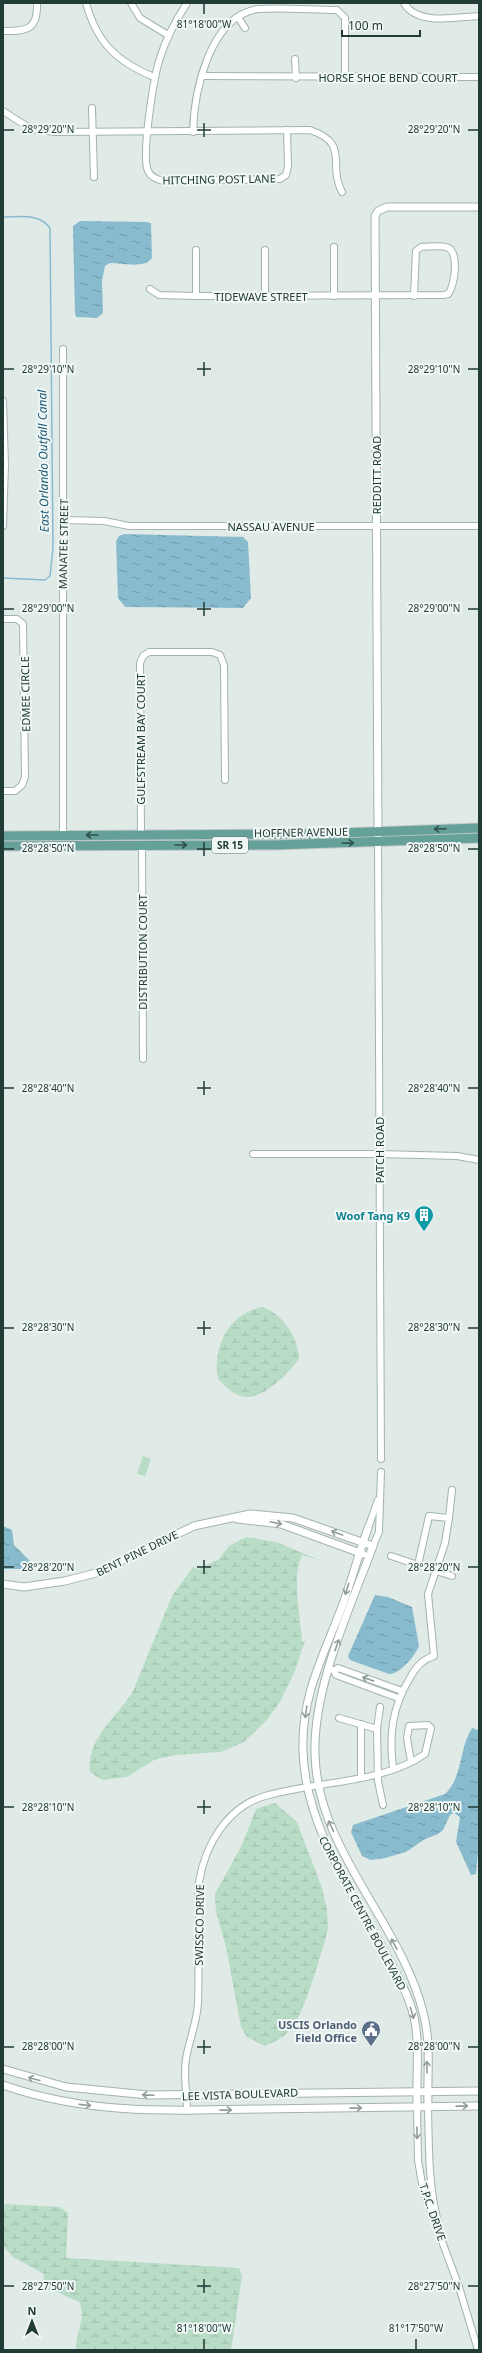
<svg xmlns="http://www.w3.org/2000/svg" width="482" height="2353" font-family="'Noto Sans',sans-serif">
	<style>
		.grass { fill: #b9dcc7 }
		.wetland { fill: url(#wetland-marsh) }
		.water { fill: url(#water-ripples) }
		.lines { fill: none; stroke-linecap: round; stroke-linejoin: round }
		.stream { stroke: #89bbcf; stroke-width: 1.5 }
		.minor-casing { stroke: #a3b3af; stroke-width: 8 }
		.tertiary-casing { stroke: #a3b3af; stroke-width: 9 }
		.primary-casing { stroke: #c1c8c7; stroke-width: 11 }
		.minor { stroke: #fff; stroke-width: 6 }
		.tertiary { stroke: #fff; stroke-width: 7 }
		.primary { stroke: #65a099; stroke-width: 9 }
		.oneway { stroke: #325450 }
		.oneway2 { stroke: #909d9b }
		.ticks { fill: none; stroke: #213b37; stroke-width: 1.5 }
		.labels { text-anchor: middle; dominant-baseline: central; stroke-width: 4; stroke-linejoin: round; paint-order: stroke }
		.shield { fill: #f0f7f5; stroke: #5f7370; stroke-width: 1 }
		.shield-label { font-size: 10px; font-weight: bold; fill: #213b37 }
		.street-label { font-size: 11px; fill: #213b37; stroke: #f0f7f5 }
		.culture-label { font-size: 11px; font-weight: bold; fill: #0d838f; stroke: #f0f7f5; text-anchor: end }
		.service-label { font-size: 11px; font-weight: bold; fill: #4e5e75; stroke: #f0f7f5; text-anchor: end }
		.water-label { font-size: 12px; font-style: italic; fill: #1d5a75; stroke: #f0f7f5 }
		.ticks-label { font-size: 10px; text-anchor: middle; fill: #213b37; stroke: #f0f7f5; stroke-width: 4; stroke-linejoin: round; paint-order: stroke }
	</style>
	<defs>
		<pattern id="wetland-marsh" width="20" height="14" patternUnits="userSpaceOnUse"><rect width="20" height="14" fill="#b9dcc7"/><path d="M1 5h8M5 5V1M11 12h8M15 12V8" fill="none" stroke="#9fbeac"/></pattern>
		<pattern id="water-ripples" width="26" height="14" patternUnits="userSpaceOnUse"><rect width="26" height="14" fill="#89bbcf"/><path d="M2 4q2-2 4 0t4 0M15 11q2-2 4 0t4 0" fill="none" stroke="#7099a9"/></pattern>
	</defs>
	<rect width="100%" height="100%" fill="#e0ebe7"/>
	<polygon class="grass" points="143,1456 151,1459 145,1476 137,1474"/>
	<g class="wetland">
		<path d="M 262,1307 C 283,1314 298,1337 299,1359 C 288,1373 266,1397 247,1397 C 235,1397 226,1387 218,1379 C 212,1347 229,1314 262,1307 Z"/>
		<path d="M 246,1537 L 276,1542 L 324,1562 L 303,1555 C 291,1570 300,1618 302,1638 L 302,1642 L 305,1641 L 294,1673 L 280,1702 L 267,1720 L 244,1742 L 221,1752 L 175,1755 L 154,1760 L 127,1777 L 102,1780 L 90,1772 C 86,1738 117,1718 133,1691 L 172,1596 L 193,1567 L 199,1569 L 219,1559 L 229,1546 Z"/>
		<path d="M 275,1803 L 297,1822 L 322,1888 L 327,1910 L 328,1928 L 325,1941 C 317,1964 304,2019 286,2034 C 280,2040 273,2042 265,2046 L 247,2037 L 241,2027 L 226,1947 L 216,1912 L 215,1894 L 242,1845 L 256,1809 Z"/>
		<path d="M 6,2204 L 60,2207 L 68,2213 L 66,2258 L 239,2268 L 242,2276 L 231,2350 L 76,2350 C 75,2332 87,2320 79,2302 L 57,2292 L 43,2289 L 44,2274 L 13,2257 L 3,2246 L 3,2207 Z"/>
	</g>
	<g class="water">
		<path d="M 80,221 L 146,222 L 151,223 L 152,258 C 145,269 121,263 110,263 L 105,266 L 102,281 L 103,313 L 97,318 L 76,317 L 75,312 L 73,230 L 73,226 Z"/>
		<polygon points="124,534 243,537 248,542 251,598 243,608 125,607 118,598 116,541 119,536"/>
		<polygon points="3,1526 12,1530 14,1545 31,1562 31,1569 3,1569"/>
		<path d="M 375,1595 L 388,1597 L 412,1607 L 419,1646 C 415,1656 400,1674 389,1674 L 350,1660 L 348,1656 Z"/>
		<path d="M 472,1728 L 478,1730 L 479,1736 L 479,1841 L 476,1874 L 471,1875 L 456,1842 L 460,1817 L 454,1813 L 450,1815 L 443,1830 L 438,1834 L 425,1839 L 406,1852 L 385,1858 L 371,1860 L 362,1856 L 351,1832 L 353,1825 L 445,1794 C 463,1777 459,1748 472,1728 Z"/>
	</g>
	<g class="lines">
		<path class="stream" d="M 3,217 C 20,217 39,213 50,228 L 53,548 L 50,576 L 45,580 L 3,578"/>
		<defs>
			<g id="minor">
				<path d="M 86,3 C 97,43 117,62 154,77"/>
				<polyline points="131,3 140,18 168,35"/>
				<path d="M 187,3 C 176,20 166,38 160,58 C 154,76 141,155 148,171 C 151,177 156,179 163,181 L 280,179 L 286,175 L 288,166 L 287,130"/>
				<path d="M 404,3 C 417,26 456,17 479,16"/>
				<polyline points="238,17 245,28"/>
				<path d="M 3,31 C 27,31 38,30 37,3"/>
				<polyline points="295,59 296,78"/>
				<polyline points="202,76 479,77"/>
				<polyline points="92,108 94,177"/>
				<path d="M 3,111 L 31,129 L 55,132 L 310,130 C 351,144 327,164 342,192"/>
				<path d="M 193,132 C 194,93 209,16 258,9 C 280,7 313,10 337,10 L 345,18 L 345,77"/>
				<polyline points="334,247 334,296"/>
				<polyline points="196,250 196,296"/>
				<polyline points="265,250 265,296"/>
				<path d="M 150,289 L 159,295 L 196,296 L 444,295 L 448,294 C 455,286 460,250 446,247 C 439,245 428,247 421,247 L 416,251 L 414,296"/>
				<polyline points="63,349 63,835"/>
				<polyline points="3,401 5,465 3,526"/>
				<polyline points="64,520 104,521 129,526 479,526"/>
				<polyline points="3,619 17,619 23,624 25,777 22,785 15,791 3,791"/>
				<polyline points="141,835 140,663 143,656 149,652 212,652 220,655 224,665 225,780"/>
				<polyline points="378,842 381,1459"/>
				<polyline points="142,845 143,1059"/>
				<polyline points="253,1154 379,1154 457,1156 479,1160"/>
				<polyline points="449,1518 452,1490"/>
				<polyline points="368,1528 378,1500"/>
				<polyline points="373,1546 379,1532 381,1472"/>
				<path d="M 391,1556 L 418,1565 L 429,1516 L 449,1518 L 445,1543 L 428,1594 L 434,1656 C 423,1659 415,1668 410,1678 C 392,1707 389,1735 393,1768"/>
				<polyline points="418,1565 452,1576"/>
				<polyline points="328,1668 334,1671 336,1675 398,1698"/>
				<polyline points="334,1671 338,1668 402,1691"/>
				<polyline points="339,1718 377,1729 378,1781 383,1805"/>
				<polyline points="361,1724 361,1777"/>
				<polyline points="377,1729 380,1707"/>
				<polyline points="417,2106 418,2160 423,2190 459,2287 478,2350"/>
				<path d="M 428,2106 C 429,2145 428,2185 438,2222"/>
				<path d="M 187,2110 C 187,2094 183,2075 186,2059 C 189,2040 197,2023 198,2003 C 199,1975 198,1947 199,1918 C 199,1907 197,1894 199,1882 C 205,1845 227,1807 265,1796 C 315,1781 382,1784 425,1754 L 431,1728 L 428,1725 L 409,1726 L 407,1738 L 411,1762"/>
			</g>
			<g id="tertiary">
				<polyline points="378,836 375,216 378,211 387,207 479,207"/>
				<polyline points="237,1519 281,1524 363,1554"/>
				<path d="M 368,1528 C 359,1553 352,1579 343,1604 C 324,1655 301,1695 303,1751 C 305,1823 349,1887 382,1947 C 394,1969 408,1992 414,2017 C 420,2043 416,2079 417,2106"/>
				<path d="M 3,1584 L 24,1587 L 65,1581 L 96,1573 L 194,1526 L 250,1514 L 293,1518 L 373,1546 C 350,1608 313,1687 315,1754 C 317,1852 403,1924 424,2016 C 431,2044 427,2077 428,2106"/>
				<polyline points="3,2069 66,2087 148,2095 479,2091"/>
				<path d="M 3,2085 C 88,2115 172,2111 261,2109 C 334,2108 406,2107 479,2106"/>
			</g>
			<g id="primary">
				<polyline points="3,836 314,834 479,828"/>
				<polyline points="3,846 274,845 479,838"/>
			</g>
		</defs>
		<use href="#minor" class="minor-casing"/>
		<use href="#tertiary" class="tertiary-casing"/>
		<use href="#primary" class="primary-casing"/>
		<use href="#minor" class="minor"/>
		<use href="#tertiary" class="tertiary"/>
		<use href="#primary" class="primary"/>
	</g>
	<defs><path id="oneway-shaft" d="M-6 0H5M1.5-3L5.5 0L1.5 3" fill="none" stroke-width="1.6" stroke-linecap="round" stroke-linejoin="round"/></defs>
	<g class="oneway">
		<use href="#oneway-shaft" transform="translate(440 829) rotate(178)"/>
		<use href="#oneway-shaft" transform="translate(92 835) rotate(180)"/>
		<use href="#oneway-shaft" transform="translate(348 843) rotate(-2)"/>
		<use href="#oneway-shaft" transform="translate(181 845)"/>
	</g>
	<g class="oneway2">
		<use href="#oneway-shaft" transform="translate(276 1523) rotate(12)"/>
		<use href="#oneway-shaft" transform="translate(337 1533) rotate(-160)"/>
		<use href="#oneway-shaft" transform="translate(347 1589) rotate(108)"/>
		<use href="#oneway-shaft" transform="translate(337 1645) rotate(-70)"/>
		<use href="#oneway-shaft" transform="translate(368 1679) rotate(-161)"/>
		<use href="#oneway-shaft" transform="translate(306 1712) rotate(98)"/>
		<use href="#oneway-shaft" transform="translate(331 1826) rotate(-115)"/>
		<use href="#oneway-shaft" transform="translate(394 1944) rotate(-119)"/>
		<use href="#oneway-shaft" transform="translate(412 2013) rotate(74)"/>
		<use href="#oneway-shaft" transform="translate(427 2067) rotate(-91)"/>
		<use href="#oneway-shaft" transform="translate(34 2079) rotate(-165)"/>
		<use href="#oneway-shaft" transform="translate(148 2095) rotate(-178)"/>
		<use href="#oneway-shaft" transform="translate(85 2105) rotate(6)"/>
		<use href="#oneway-shaft" transform="translate(462 2106) rotate(-1)"/>
		<use href="#oneway-shaft" transform="translate(356 2108) rotate(-1)"/>
		<use href="#oneway-shaft" transform="translate(226 2110) rotate(-1)"/>
		<use href="#oneway-shaft" transform="translate(417 2133) rotate(89)"/>
	</g>
	<path class="ticks" d="M 204,4 L 204,14M 204,123 L 204,137M 4,130 L 14,130M 197,130 L 211,130M 468,130 L 478,130M 204,362 L 204,376M 4,369 L 14,369M 197,369 L 211,369M 468,369 L 478,369M 204,602 L 204,616M 4,609 L 14,609M 197,609 L 211,609M 468,609 L 478,609M 204,842 L 204,856M 4,849 L 14,849M 197,849 L 211,849M 468,849 L 478,849M 204,1081 L 204,1095M 4,1088 L 14,1088M 197,1088 L 211,1088M 468,1088 L 478,1088M 204,1321 L 204,1335M 4,1328 L 14,1328M 197,1328 L 211,1328M 468,1328 L 478,1328M 204,1560 L 204,1574M 4,1567 L 14,1567M 197,1567 L 211,1567M 468,1567 L 478,1567M 204,1800 L 204,1814M 4,1807 L 14,1807M 197,1807 L 211,1807M 468,1807 L 478,1807M 204,2040 L 204,2054M 4,2047 L 14,2047M 197,2047 L 211,2047M 468,2047 L 478,2047M 204,2279 L 204,2293M 4,2286 L 14,2286M 197,2286 L 211,2286M 468,2286 L 478,2286M 204,2339 L 204,2349M 416,2339 L 416,2349"/>
	<defs>
		<symbol id="building-pin" viewBox="-11 -11 22 30"><path d="M0 17L-7.5 6A9.5 9.5 0 1 1 7.5 6Z" fill="#0f9aa8" stroke="#f0f7f5"/><path d="M-4-6H4V6H1V3H-1V6H-4ZM-2.5-4.3h1.7v1.8h-1.7ZM.8-4.3h1.7v1.8H.8ZM-2.5-1h1.7V.8h-1.7ZM.8-1h1.7V.8H.8Z" fill="#fff"/></symbol>
		<symbol id="civic-pin" viewBox="-11 -11 22 30"><path d="M0 17L-7.5 6A9.5 9.5 0 1 1 7.5 6Z" fill="#5c6f8a" stroke="#f0f7f5"/><path d="M-.6-6.5H3V-4.5H.6V-3L4-1V1h2V6H-6V1h2V-1L-.6-3ZM-1.2 2.5V6h2.4V2.5Z" fill="#fff"/></symbol>
	</defs>
	<g fill-rule="evenodd">
		<use href="#building-pin" x="413" y="1204" width="22" height="30"/>
		<use href="#civic-pin" x="360" y="2019" width="22" height="30"/>
	</g>
	<g class="labels">
		<rect class="shield" x="212" y="837" width="36" height="16" rx="3"/>
		<g class="shield-label">
			<text x="230" y="845">SR 15</text>
		</g>
		<g class="street-label">
			<text x="388" y="77">HORSE SHOE BEND COURT</text>
			<text transform="translate(219 179) rotate(-1)">HITCHING POST LANE</text>
			<text x="261" y="296">TIDEWAVE STREET</text>
			<text transform="translate(376 475) rotate(-90)">REDDITT ROAD</text>
			<text x="271" y="526">NASSAU AVENUE</text>
			<text transform="translate(63 544) rotate(-89)">MANATEE STREET</text>
			<text transform="translate(25 694) rotate(-91)">EDMEE CIRCLE</text>
			<text transform="translate(140 739) rotate(-90)">GULFSTREAM BAY COURT</text>
			<text transform="translate(301 832) rotate(-1)">HOFFNER AVENUE</text>
			<text transform="translate(142 952) rotate(-90)">DISTRIBUTION COURT</text>
			<text transform="translate(379 1150) rotate(-90)">PATCH ROAD</text>
			<text transform="translate(137 1553) rotate(-26)">BENT PINE DRIVE</text>
			<text transform="translate(363 1913) rotate(62)">CORPORATE CENTRE BOULEVARD</text>
			<text transform="translate(199 1925) rotate(-89)">SWISSCO DRIVE</text>
			<text transform="translate(240 2094) rotate(-2)">LEE VISTA BOULEVARD</text>
			<text transform="translate(433 2212) rotate(71)">T.P.C. DRIVE</text>
		</g>
		<g class="culture-label">
			<text x="410" y="1215">Woof Tang K9</text>
		</g>
		<g class="service-label">
			<text x="357" y="2024">USCIS Orlando<tspan x="357" dy="13">Field Office</tspan></text>
		</g>
		<g class="water-label">
			<text transform="translate(43 461) rotate(-91)">East Orlando Outfall Canal</text>
		</g>
	</g>
	<g class="ticks-label">
		<text x="204" y="28">81°18'00"W</text>
		<text x="48" y="133">28°29'20"N</text>
		<text x="434" y="133">28°29'20"N</text>
		<text x="48" y="373">28°29'10"N</text>
		<text x="434" y="373">28°29'10"N</text>
		<text x="48" y="612">28°29'00"N</text>
		<text x="434" y="612">28°29'00"N</text>
		<text x="48" y="852">28°28'50"N</text>
		<text x="434" y="852">28°28'50"N</text>
		<text x="48" y="1092">28°28'40"N</text>
		<text x="434" y="1092">28°28'40"N</text>
		<text x="48" y="1331">28°28'30"N</text>
		<text x="434" y="1331">28°28'30"N</text>
		<text x="48" y="1571">28°28'20"N</text>
		<text x="434" y="1571">28°28'20"N</text>
		<text x="48" y="1811">28°28'10"N</text>
		<text x="434" y="1811">28°28'10"N</text>
		<text x="48" y="2050">28°28'00"N</text>
		<text x="434" y="2050">28°28'00"N</text>
		<text x="48" y="2290">28°27'50"N</text>
		<text x="434" y="2290">28°27'50"N</text>
		<text x="204" y="2332">81°18'00"W</text>
		<text x="416" y="2332">81°17'50"W</text>
	</g>
	<rect width="482" height="2353" fill="none" stroke="#213b37" stroke-width="8"/>
	<g transform="translate(32 2321)" stroke="#f0f7f5" stroke-width="3" paint-order="stroke">
	<path d="M0-3L7 15L0 10L-7 15Z" fill="#213b37"/>
	<text y="-6" font-size="11" font-weight="bold" text-anchor="middle" fill="#213b37">N</text>
	</g>
	<path d="M342 30v6h78v-6" fill="none" stroke="#213b37" stroke-width="2"/>
	<text x="348" y="30" font-size="12" fill="#213b37" stroke="#f0f7f5" stroke-width="3" paint-order="stroke">100 m</text>
</svg>
